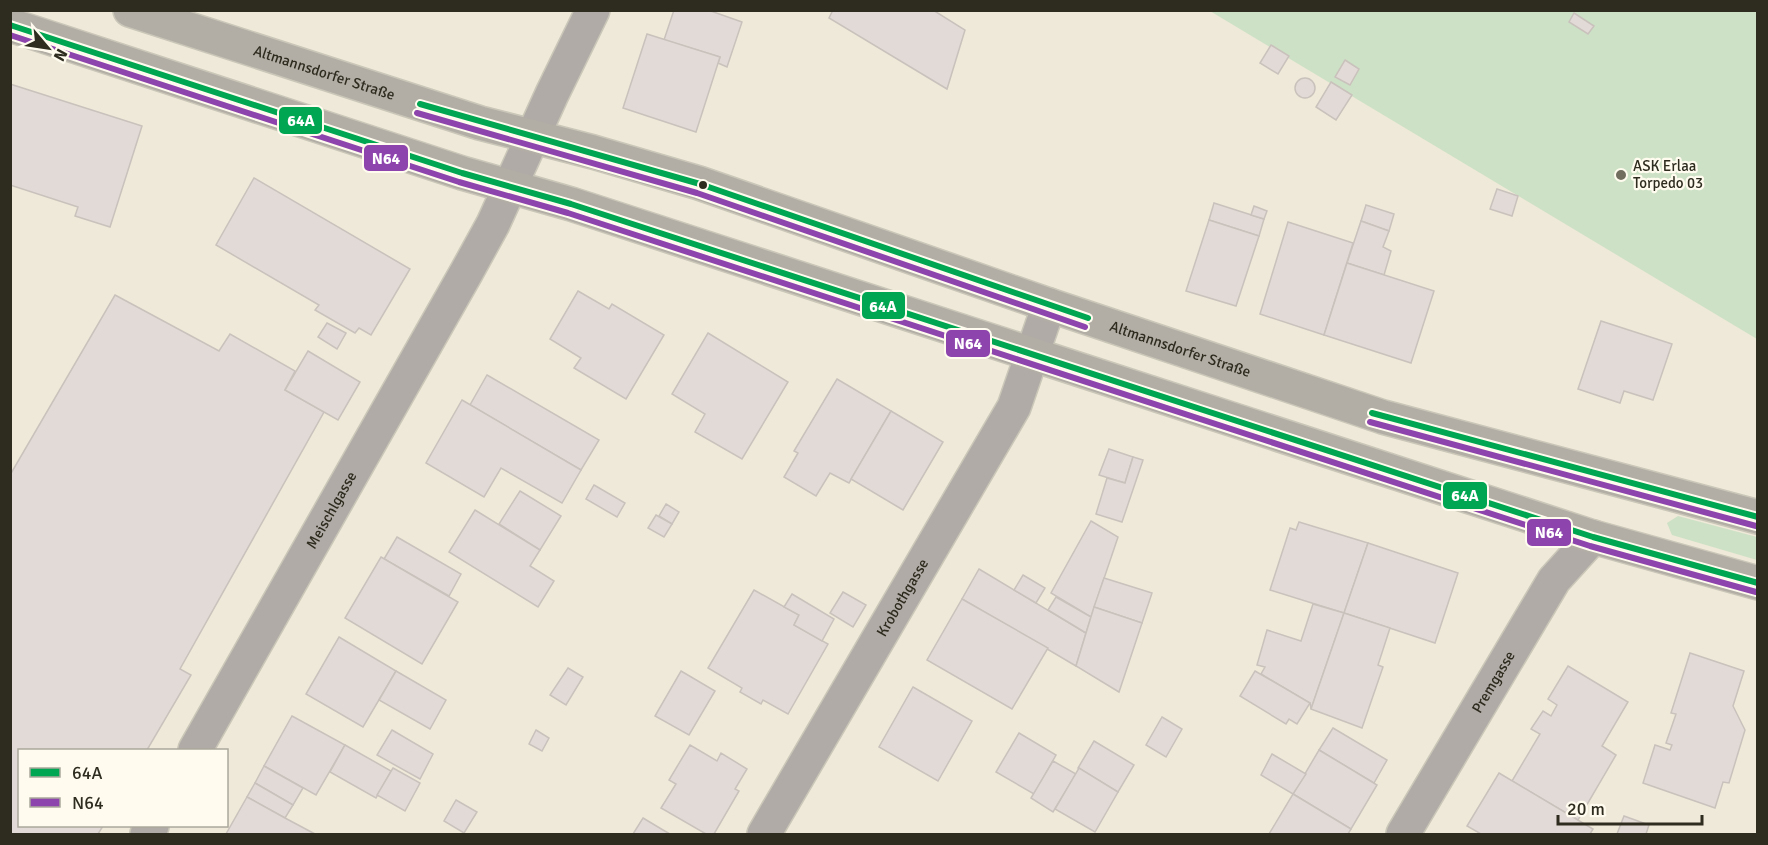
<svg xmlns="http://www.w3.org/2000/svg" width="1768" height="845" font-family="Signika,sans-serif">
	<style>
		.green { fill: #cde1c6 }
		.building { fill: #e2dad6; stroke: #c9c1bc; stroke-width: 1.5 }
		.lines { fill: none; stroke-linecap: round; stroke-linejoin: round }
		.minor-casing { stroke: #cac6b8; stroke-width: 36 }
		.major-casing { stroke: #cac6b8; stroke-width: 36 }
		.minor { stroke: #b0aba6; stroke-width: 33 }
		.major { stroke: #b2ada5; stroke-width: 33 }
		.bus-1-casing { stroke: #fffcef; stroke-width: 10 }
		.bus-2-casing { stroke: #fffcef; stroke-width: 10 }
		.bus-1 { stroke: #00a651; stroke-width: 6 }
		.bus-2 { stroke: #8e44ad; stroke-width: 6 }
		.poi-dot { fill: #716e60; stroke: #fffcef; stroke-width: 2 }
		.bus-dot { fill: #2e2b1f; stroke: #fffcef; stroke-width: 2 }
		.labels { text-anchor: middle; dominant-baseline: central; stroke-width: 4.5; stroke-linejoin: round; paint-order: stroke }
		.street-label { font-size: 15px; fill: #2e2b1f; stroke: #fffcef }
		.poi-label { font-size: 15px; fill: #2e2b1f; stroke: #fffcef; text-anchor: start }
		.line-badge { stroke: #fffcef; stroke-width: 2 }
		.badge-label { font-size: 16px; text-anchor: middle; font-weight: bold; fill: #fff }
	</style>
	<rect width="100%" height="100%" fill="#eee9d8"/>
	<g class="green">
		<polygon points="1210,11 1757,11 1757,339"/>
		<polygon points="1678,516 1757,537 1757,560 1672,535 1667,523"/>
	</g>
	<g class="building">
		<polygon points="674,10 708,10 742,22 727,67 718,63 720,57 664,40"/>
		<polygon points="833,10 933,10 965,30 947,89 829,18"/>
		<polygon points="1574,13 1594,26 1588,34 1569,22"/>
		<polygon points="647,34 720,57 696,132 623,108"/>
		<polygon points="1271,45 1289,56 1278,74 1260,63"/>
		<polygon points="1345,60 1359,69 1350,85 1335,77"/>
		<circle cx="1305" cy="88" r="10"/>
		<polygon points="1331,82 1352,95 1336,120 1316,107"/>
		<polygon points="10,84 142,126 110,227 75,216 78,207 10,185"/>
		<polygon points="254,178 410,269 371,335 359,328 355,333 315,310 319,305 216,245"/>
		<polygon points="1497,189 1518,196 1512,216 1490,209"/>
		<polygon points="1214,203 1264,219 1259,236 1209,220"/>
		<polygon points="1366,205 1394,214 1389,231 1361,221"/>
		<polygon points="1254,206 1267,211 1264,219 1251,215"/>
		<polygon points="1209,220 1259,236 1236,306 1186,291"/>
		<polygon points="1361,221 1389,231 1383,247 1391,251 1384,275 1347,263"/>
		<polygon points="1288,222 1353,243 1324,335 1260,314"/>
		<polygon points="1347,263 1434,291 1411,363 1324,335"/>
		<polygon points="578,291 609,309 612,304 664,335 626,399 574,368 581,358 550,339"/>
		<polygon points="115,295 219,351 230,334 295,371 285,390 324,412 180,669 191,675 147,750 20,750 20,826 103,826 98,834 10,834 10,475"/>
		<polygon points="1601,321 1672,344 1653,400 1624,391 1620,403 1578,389"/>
		<polygon points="327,323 346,333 337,349 318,337"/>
		<polygon points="708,333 788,382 742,459 695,432 705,414 672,394"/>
		<polygon points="308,351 360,382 338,420 285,390"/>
		<polygon points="487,375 599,440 581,470 470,405"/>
		<polygon points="837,379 891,411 849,483 830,473 816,496 784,477 798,453 794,451"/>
		<polygon points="462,400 581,470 562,503 501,468 484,497 426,463"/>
		<polygon points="891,411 943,442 903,510 851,479"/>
		<polygon points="1109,449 1133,457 1125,483 1099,475"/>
		<polygon points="1133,457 1143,460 1122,522 1096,514 1107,478 1125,483"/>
		<polygon points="594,485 625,503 617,517 586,499"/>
		<polygon points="520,491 561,516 540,550 499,524"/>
		<polygon points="666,504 679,512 672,524 659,516"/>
		<polygon points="475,510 540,550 530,566 554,581 538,607 449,552"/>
		<polygon points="656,515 672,524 664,537 648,528"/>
		<polygon points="1091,521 1118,537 1091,617 1051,593"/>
		<polygon points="1299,522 1368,543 1344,613 1270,590 1290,528 1296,530"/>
		<polygon points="397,537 461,574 449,596 384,559"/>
		<polygon points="1368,543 1458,573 1435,643 1344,613"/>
		<polygon points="381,557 458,602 422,664 345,618"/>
		<polygon points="979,569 1086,633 1076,666 962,599"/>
		<polygon points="1023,575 1045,588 1036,603 1014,590"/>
		<polygon points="1104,578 1152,593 1142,623 1094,607"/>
		<polygon points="754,590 799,615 794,625 828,644 788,714 763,700 761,704 740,692 742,688 708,668"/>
		<polygon points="843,592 866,605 853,627 830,613"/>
		<polygon points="792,594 834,619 822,641 794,625 799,615 784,607"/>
		<polygon points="1056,597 1091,617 1086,633 1048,610"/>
		<polygon points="962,599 1048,648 1012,709 927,660"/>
		<polygon points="1313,604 1344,613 1311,709 1310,703 1261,674 1265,667 1257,665 1267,630 1301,641"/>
		<polygon points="1094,607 1142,623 1119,692 1076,666"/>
		<polygon points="1344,613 1390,628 1378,665 1383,667 1362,728 1311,709"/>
		<polygon points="339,637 396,671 363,727 306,694"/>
		<polygon points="1690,653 1744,671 1733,706 1745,730 1729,783 1723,782 1715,808 1643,783 1655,745 1670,750 1672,745 1666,743 1676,714 1671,713"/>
		<polygon points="1568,666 1628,702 1602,746 1616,755 1578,820 1512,781 1540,734 1531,729 1543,711 1551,716 1557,705 1548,699"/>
		<polygon points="568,668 583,677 566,705 550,695"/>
		<polygon points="396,671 446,700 430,729 379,700"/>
		<polygon points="681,671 715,691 689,735 655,716"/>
		<polygon points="1255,671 1310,703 1297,724 1289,719 1286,724 1240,696"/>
		<polygon points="913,687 972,721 938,781 879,747"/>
		<polygon points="292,716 345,745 316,795 264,766"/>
		<polygon points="1162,717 1182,729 1166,757 1146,745"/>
		<polygon points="1333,728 1387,760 1374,783 1319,750"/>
		<polygon points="392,730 433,754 420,779 377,755"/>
		<polygon points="536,730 549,738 542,751 529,744"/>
		<polygon points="1019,733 1056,755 1034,794 996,772"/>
		<polygon points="1094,741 1134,765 1118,792 1078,768"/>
		<polygon points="345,745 391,771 376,798 330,772"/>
		<polygon points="690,745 717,761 721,753 747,769 735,789 739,791 714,834 706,834 661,808 676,784 669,780"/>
		<polygon points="1319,750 1377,785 1351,829 1293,794"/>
		<polygon points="1272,754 1306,774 1293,794 1261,775"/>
		<polygon points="1053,761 1076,774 1053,812 1031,798"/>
		<polygon points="264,766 303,788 293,805 255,783"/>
		<polygon points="393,768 420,783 405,811 377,795"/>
		<polygon points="1079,768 1118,792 1095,832 1055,809"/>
		<polygon points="1499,773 1593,829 1590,834 1481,834 1467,826"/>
		<polygon points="255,783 293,805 285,818 247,797"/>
		<polygon points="1293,794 1351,829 1348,834 1269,834"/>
		<polygon points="247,797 285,818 315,834 226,834"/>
		<polygon points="456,800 477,812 464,833 444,821"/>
		<polygon points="1624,816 1649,825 1646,834 1617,834"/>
		<polygon points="643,818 663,830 670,834 633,834"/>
	</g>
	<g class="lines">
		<defs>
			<g id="minor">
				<path id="s1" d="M 195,750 L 466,273 L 493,224 L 552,94 L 593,10"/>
				<polyline points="147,834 152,826"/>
				<path id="s2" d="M 764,834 L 1014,407 L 1049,305"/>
				<path id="s3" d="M 1403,834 L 1554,580 L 1593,537"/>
			</g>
			<g id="major">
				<path id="s4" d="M 130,10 L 480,123 L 593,152 L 699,183 L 1049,305 L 1383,417 L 1758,517"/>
				<polyline points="10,25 462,173 571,204 1593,537 1758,583"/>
			</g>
		</defs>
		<use href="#minor" class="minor-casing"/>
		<use href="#major" class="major-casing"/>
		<use href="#minor" class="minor"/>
		<use href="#major" class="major"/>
		<defs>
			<g id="bus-1">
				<polyline points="10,25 462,173 571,204 1593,537 1758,583"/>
				<polyline points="420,104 700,184 1088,318"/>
				<polyline points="1372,413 1758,517"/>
			</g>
			<g id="bus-2">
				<polyline points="10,35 459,182 568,213 1590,546 1756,592"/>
				<polyline points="417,113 697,193 1085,327"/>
				<polyline points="1370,422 1756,526"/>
			</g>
		</defs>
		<use href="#bus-1" class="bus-1-casing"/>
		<use href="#bus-2" class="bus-2-casing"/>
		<use href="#bus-1" class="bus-1"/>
		<use href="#bus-2" class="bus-2"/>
	</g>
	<circle class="poi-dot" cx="1621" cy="175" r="6"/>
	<circle class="bus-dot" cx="703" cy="185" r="5"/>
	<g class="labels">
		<g class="street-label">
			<text stroke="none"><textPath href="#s4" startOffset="204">Altmannsdorfer Straße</textPath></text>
			<text stroke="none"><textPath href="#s4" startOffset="1104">Altmannsdorfer Straße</textPath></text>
			<text stroke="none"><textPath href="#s1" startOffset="276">Meischlgasse</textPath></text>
			<text stroke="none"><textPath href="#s2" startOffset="274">Krobothgasse</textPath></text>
			<text stroke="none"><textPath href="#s3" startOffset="177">Premgasse</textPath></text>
		</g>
		<g class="poi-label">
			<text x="1633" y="166">ASK Erlaa<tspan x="1633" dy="17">Torpedo 03</tspan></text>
		</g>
	</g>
	<g class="line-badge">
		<rect x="278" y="106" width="45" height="29" rx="6" fill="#00a651"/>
		<rect x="363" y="144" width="46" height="28" rx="6" fill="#8e44ad"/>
		<rect x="861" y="291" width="45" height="29" rx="6" fill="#00a651"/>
		<rect x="945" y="329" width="46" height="29" rx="6" fill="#8e44ad"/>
		<rect x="1442" y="481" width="46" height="29" rx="6" fill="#00a651"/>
		<rect x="1526" y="518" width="46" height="29" rx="6" fill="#8e44ad"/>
	</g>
	<g class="badge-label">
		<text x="301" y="126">64A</text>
		<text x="386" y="164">N64</text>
		<text x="883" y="312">64A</text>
		<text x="968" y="349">N64</text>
		<text x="1465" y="501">64A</text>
		<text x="1549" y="538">N64</text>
	</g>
	<rect width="1768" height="845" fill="none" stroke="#2e2b1f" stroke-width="24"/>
	<rect x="18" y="749" width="210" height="78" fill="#fffcef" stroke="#aba89c" stroke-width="1.5"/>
	<rect x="30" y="768" width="30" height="9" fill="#00a651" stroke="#aba89c" stroke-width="1.5"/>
	<text x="72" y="779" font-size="18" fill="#2e2b1f">64A</text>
	<rect x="30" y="798" width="30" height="9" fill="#8e44ad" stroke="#aba89c" stroke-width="1.5"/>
	<text x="72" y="809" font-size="18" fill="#2e2b1f">N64</text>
	<g transform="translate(48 48) rotate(119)" stroke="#fffcef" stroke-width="4.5" paint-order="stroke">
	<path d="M0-4.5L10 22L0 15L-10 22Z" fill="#2e2b1f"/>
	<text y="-9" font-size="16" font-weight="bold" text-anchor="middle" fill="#2e2b1f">N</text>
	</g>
	<path d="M1558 815v9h144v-9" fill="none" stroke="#2e2b1f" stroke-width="3"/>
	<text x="1567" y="815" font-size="18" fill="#2e2b1f" stroke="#fffcef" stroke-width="4.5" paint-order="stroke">20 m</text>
</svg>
